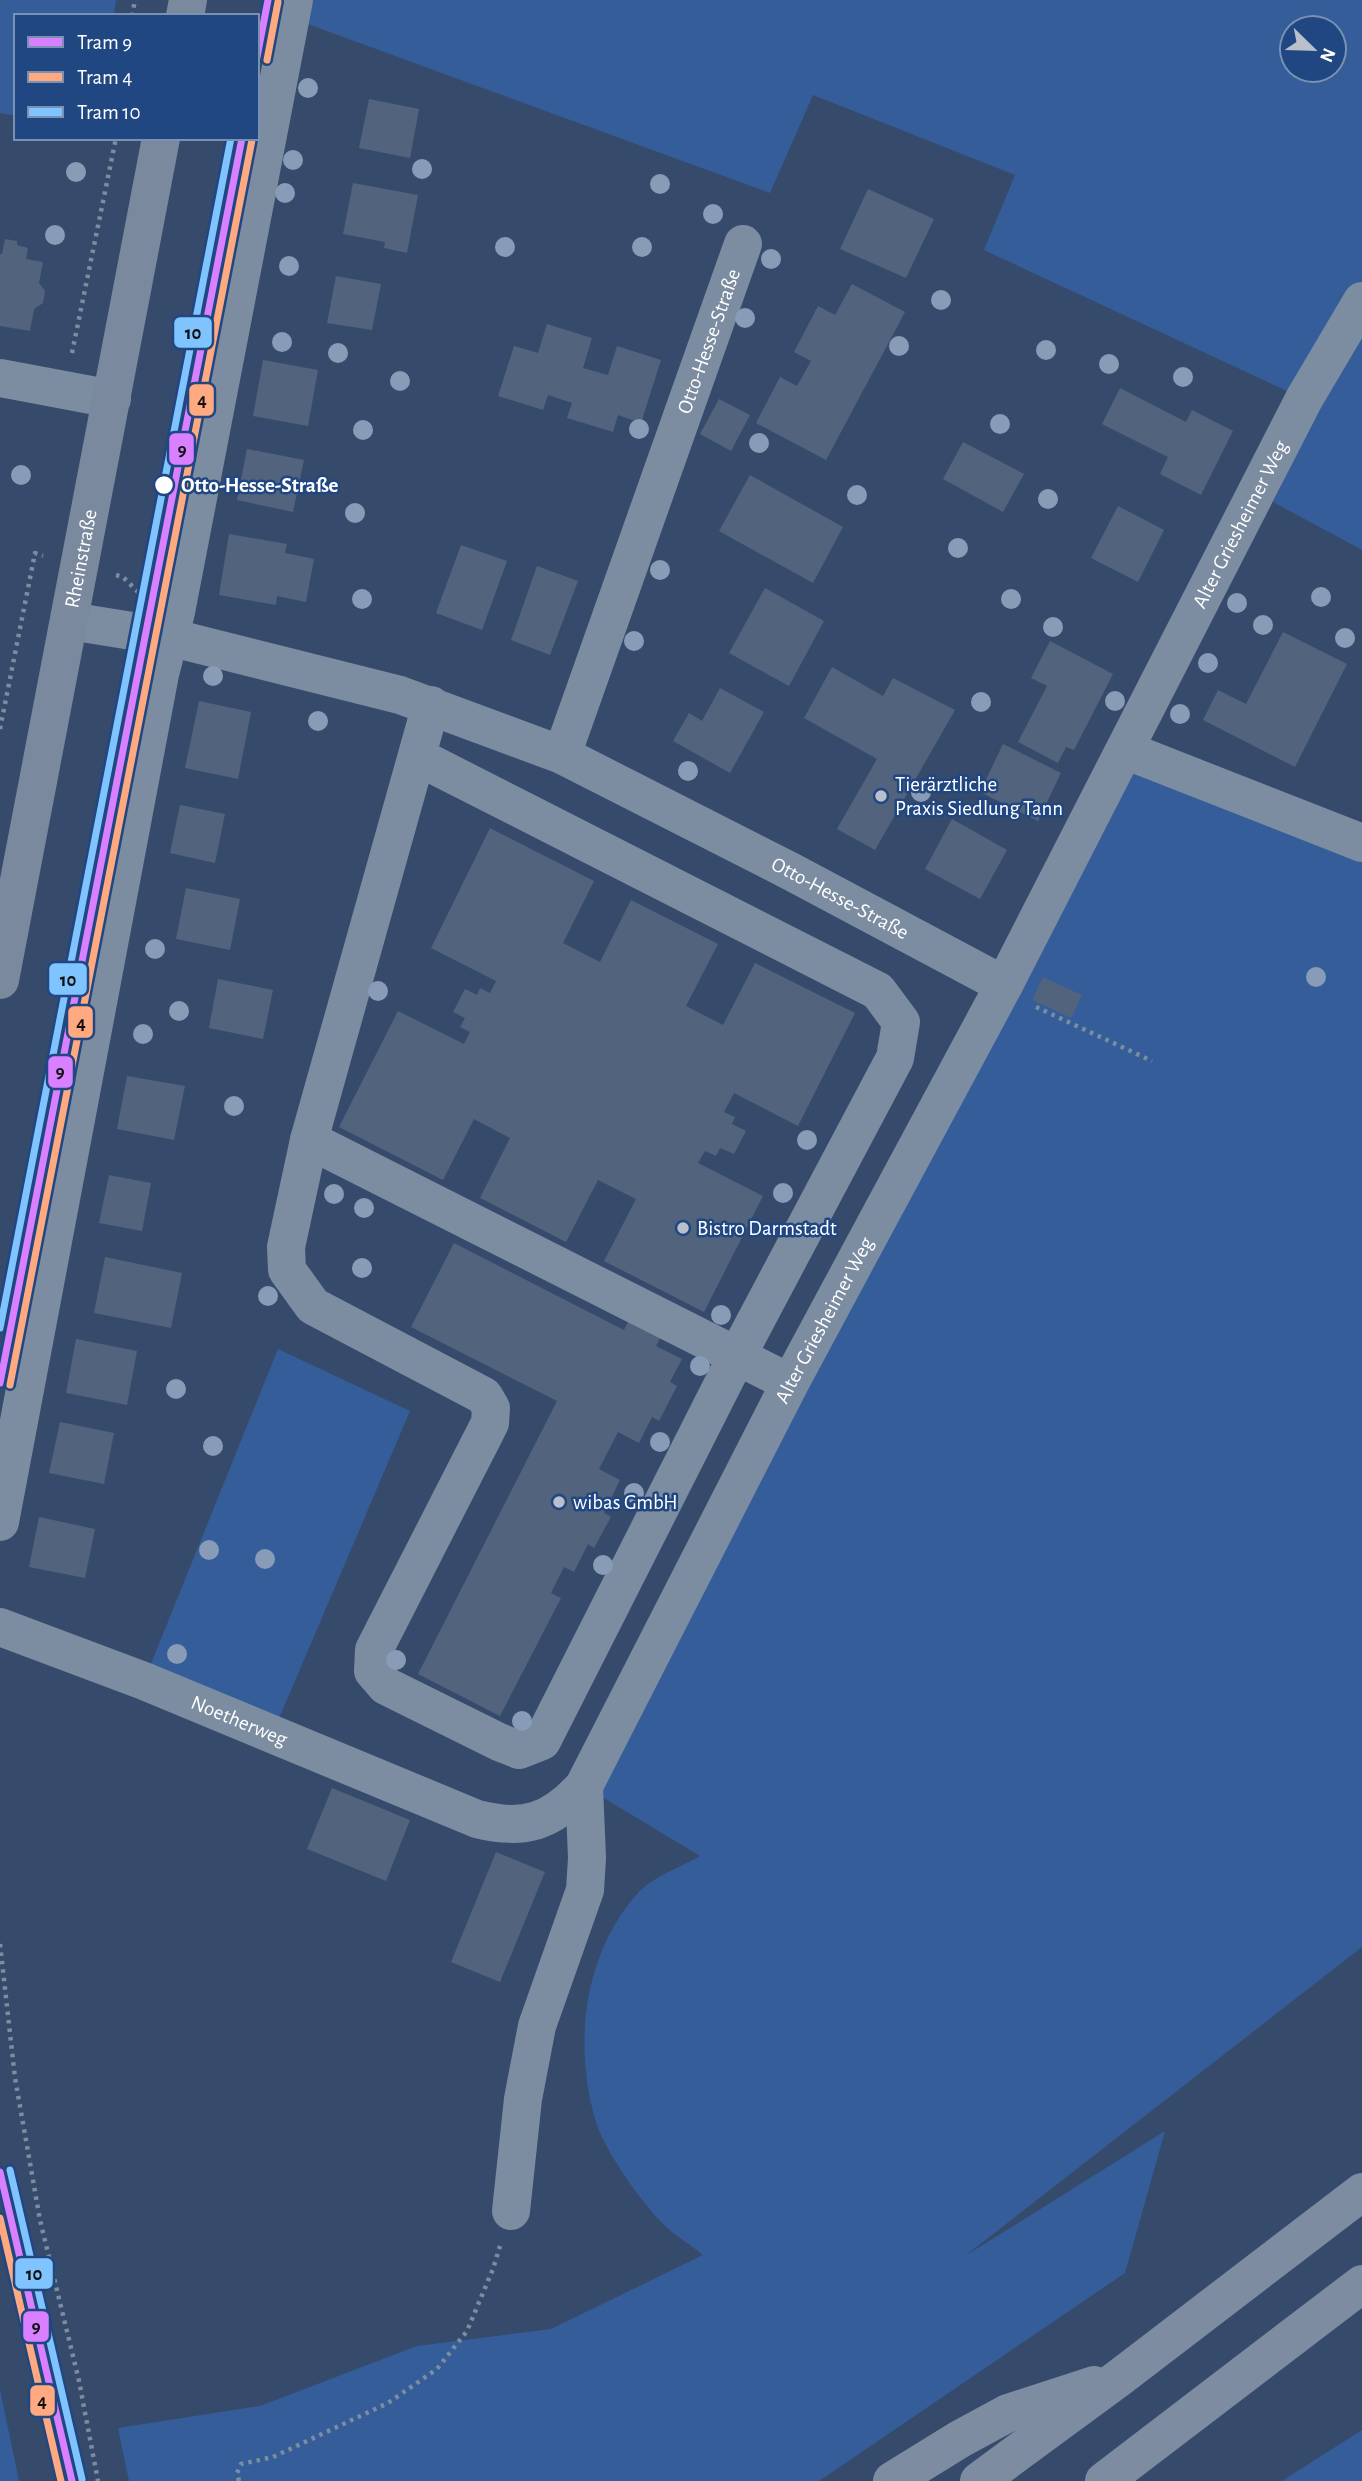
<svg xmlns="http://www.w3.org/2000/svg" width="1362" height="2481" font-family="'Alegreya Sans',sans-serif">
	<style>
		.green { fill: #345d99; fill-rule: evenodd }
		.building { fill: #52637d }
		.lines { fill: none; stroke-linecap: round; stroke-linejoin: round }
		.path { stroke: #7c8ca1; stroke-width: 4.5; stroke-dasharray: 3.5 5; stroke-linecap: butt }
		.minor { stroke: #7c8ca1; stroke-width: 38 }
		.major { stroke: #7b899f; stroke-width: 38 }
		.highway { stroke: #7d8ca1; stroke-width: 38 }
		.tram-1-casing { stroke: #204781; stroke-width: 12 }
		.tram-2-casing { stroke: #204781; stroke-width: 12 }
		.tram-3-casing { stroke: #204781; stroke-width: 12 }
		.tram-1 { stroke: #d880ff; stroke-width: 7 }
		.tram-2 { stroke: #ffa980; stroke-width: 7 }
		.tram-3 { stroke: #80c4ff; stroke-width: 7 }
		.tree { fill: #889bb7 }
		.stop-dot { fill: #fff; stroke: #204781; stroke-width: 2.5 }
		.poi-dot { fill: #b9c0cb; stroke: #204781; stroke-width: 2.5 }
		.labels { text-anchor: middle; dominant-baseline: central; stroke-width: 5; stroke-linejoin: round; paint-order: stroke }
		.street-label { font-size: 21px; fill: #fff; stroke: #204781 }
		.stop-label { font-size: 21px; font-weight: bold; fill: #fff; stroke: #204781; text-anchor: start }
		.poi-label { font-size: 21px; fill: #fff; stroke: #204781; text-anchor: start }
		.line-badge { stroke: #204781; stroke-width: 2.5 }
		.pale-badge-label { font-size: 19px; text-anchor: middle; font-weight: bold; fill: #111 }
	</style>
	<rect width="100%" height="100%" fill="#364b6b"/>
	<g class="green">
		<polygon points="0,0 116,0 114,16 16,16 16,116 0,113"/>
		<path d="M 310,0 L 1362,0 L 1362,301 L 1304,399 L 984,250 L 1015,175 L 813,95 L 770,193 L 305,23 ZM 1292,28 L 1334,28 L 1334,70 L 1292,70 Z"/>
		<polygon points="1362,317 1362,550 1273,502"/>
		<path d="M 1125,750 L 1362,843 L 1362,1947 L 965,2256 L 1165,2131 L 1125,2273 L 819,2481 L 129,2481 L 118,2428 L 260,2406 L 417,2346 L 551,2329 L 703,2255 C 691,2245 677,2237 665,2226 C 653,2214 641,2199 631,2185 C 620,2169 603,2143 597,2125 C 573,2049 582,1956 637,1894 C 653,1876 680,1868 700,1856 L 584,1786 Z"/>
		<polygon points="278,1349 410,1411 272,1735 144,1681"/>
		<polygon points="0,2390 19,2481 0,2481"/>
		<polygon points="1362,2430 1362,2481 1282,2481"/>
	</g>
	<g class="building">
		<polygon points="369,99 419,109 410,158 359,148"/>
		<polygon points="353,183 418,195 407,253 384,248 385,242 343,234"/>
		<polygon points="868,189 934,219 906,278 840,249"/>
		<polygon points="5,239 17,241 17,245 28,248 26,259 43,262 39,283 45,291 43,303 34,309 30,331 0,326 0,254 2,254"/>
		<polygon points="336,276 381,284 372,330 327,323"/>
		<polygon points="852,284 905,312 826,460 756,423 780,377 797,386 811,361 794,352 818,306 835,315"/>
		<polygon points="547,324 592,338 583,368 608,375 617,346 661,360 641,423 618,415 613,432 567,418 572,403 548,395 543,410 498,396 514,346 538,353"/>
		<polygon points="263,360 318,370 308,426 253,416"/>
		<polygon points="1120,388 1186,422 1192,410 1233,431 1201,495 1160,474 1168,457 1102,424"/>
		<polygon points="719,399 750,415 731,451 700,434"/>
		<polygon points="963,442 1024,474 1003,512 943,479"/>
		<polygon points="247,449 304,460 293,512 237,500"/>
		<polygon points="750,475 843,527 813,583 719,531"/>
		<polygon points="1118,506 1164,530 1138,582 1091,558"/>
		<polygon points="229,534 287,544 285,553 314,559 306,602 277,596 276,605 219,595"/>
		<polygon points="461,545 507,561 482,630 436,613"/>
		<polygon points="537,566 578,581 550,655 511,640"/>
		<polygon points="765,588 824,621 789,686 729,653"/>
		<polygon points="1283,632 1347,664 1295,767 1203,720 1218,690 1246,704"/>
		<polygon points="1050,641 1113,674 1074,750 1066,747 1058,763 1018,742 1047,686 1031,678"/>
		<polygon points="832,667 883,696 893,678 955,710 875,850 837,829 877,759 804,718"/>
		<polygon points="720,688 764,712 730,773 673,741 689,713 702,721"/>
		<polygon points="199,701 251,712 238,779 185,768"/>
		<polygon points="1003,744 1061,773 1038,821 980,792"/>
		<polygon points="180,805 225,814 215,863 170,853"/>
		<polygon points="952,819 1007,850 980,899 925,869"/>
		<polygon points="490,828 594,881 563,943 600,962 631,900 718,944 686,1006 723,1025 755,963 855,1013 798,1126 734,1093 724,1112 735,1117 732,1124 746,1131 734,1154 720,1148 716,1156 705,1151 698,1163 763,1196 704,1312 604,1261 636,1199 598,1180 566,1242 480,1198 510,1138 474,1119 443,1180 339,1127 398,1011 464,1044 470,1032 460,1027 465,1018 453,1012 465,989 477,995 480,988 490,993 496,981 431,948"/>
		<polygon points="186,888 240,899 230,950 176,939"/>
		<polygon points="1043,977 1082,995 1071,1018 1032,1000"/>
		<polygon points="218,979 273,990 263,1039 209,1028"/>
		<polygon points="127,1076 185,1086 174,1140 117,1129"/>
		<polygon points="109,1175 151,1183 142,1231 99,1223"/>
		<polygon points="454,1243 624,1330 628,1322 660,1338 656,1346 682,1359 670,1382 677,1386 659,1421 652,1417 639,1443 618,1432 599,1469 620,1480 604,1513 611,1517 594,1548 588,1544 574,1572 564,1567 551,1593 561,1598 500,1716 418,1674 557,1401 411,1327"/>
		<polygon points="105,1257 182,1273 171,1328 94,1313"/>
		<polygon points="76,1339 137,1351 127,1405 66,1393"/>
		<polygon points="60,1422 114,1433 104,1484 49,1473"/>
		<polygon points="39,1517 95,1529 85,1578 29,1567"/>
		<polygon points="332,1788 410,1820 386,1881 307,1849"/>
		<polygon points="496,1852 545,1872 500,1982 451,1962"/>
	</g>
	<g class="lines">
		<g class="path">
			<polyline points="132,16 135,0"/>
			<polyline points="72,353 116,138"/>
			<polyline points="116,575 123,577 139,593"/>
			<polyline points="0,729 35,553 43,556"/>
			<polyline points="1036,1007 1152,1061"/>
			<polyline points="0,1944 15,2078 40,2220 79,2381 98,2481"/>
			<polyline points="239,2481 237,2473 241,2464 273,2457 388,2403 437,2369 467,2331 493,2269 500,2246"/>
		</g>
		<g class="minor">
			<polyline points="0,378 112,399"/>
			<path id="s1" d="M 70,621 L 169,637 L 400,695 L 562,755 L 790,871 L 1004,985"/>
			<polyline points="431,705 309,1140 286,1247 287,1270 313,1306 484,1396 491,1408 490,1423 374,1650 373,1671 386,1686 499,1742 519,1750 542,1741 737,1356 790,1383"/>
			<polyline points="1125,750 1362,843"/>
			<path id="s2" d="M 562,755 L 743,244"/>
			<polyline points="309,1140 737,1356 895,1058 901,1022 878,991 418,757"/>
			<polyline points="0,1522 160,674 176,612 294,0"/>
			<path id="s3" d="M 0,1627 L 144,1681 L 477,1819 C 524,1831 552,1822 584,1786 L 790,1383 L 1004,985 L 1304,399 L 1362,301"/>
			<polyline points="511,2211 523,2099 537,2026 585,1890 587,1858 584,1786"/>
		</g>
		<g class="major">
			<polyline points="185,16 188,0"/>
			<path id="s4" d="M 0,980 L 161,138"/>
		</g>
		<g class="highway">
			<polyline points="892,2481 960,2439 1008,2413 1094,2385"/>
			<polyline points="979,2481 1119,2378 1362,2192"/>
			<polyline points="1104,2481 1362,2284"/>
		</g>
		<defs>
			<g id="tram-1">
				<polyline points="257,57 268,0"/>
				<polyline points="0,1383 242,138"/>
				<polyline points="0,2172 72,2481"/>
			</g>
			<g id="tram-2">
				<polyline points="267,60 278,2"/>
				<polyline points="10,1385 252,140"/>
				<polyline points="0,2218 61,2481"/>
			</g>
			<g id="tram-3">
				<polyline points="0,1328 231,138"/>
				<polyline points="10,2170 82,2479"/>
			</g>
		</defs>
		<use href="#tram-1" class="tram-1-casing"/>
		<use href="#tram-2" class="tram-2-casing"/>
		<use href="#tram-3" class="tram-3-casing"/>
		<use href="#tram-1" class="tram-1"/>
		<use href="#tram-2" class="tram-2"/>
		<use href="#tram-3" class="tram-3"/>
	</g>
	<g class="tree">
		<circle cx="308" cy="88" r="10"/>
		<circle cx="293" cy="160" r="10"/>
		<circle cx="422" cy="169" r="10"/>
		<circle cx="76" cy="172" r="10"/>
		<circle cx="660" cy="184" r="10"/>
		<circle cx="285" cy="193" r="10"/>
		<circle cx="713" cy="214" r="10"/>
		<circle cx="55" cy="235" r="10"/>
		<circle cx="505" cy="247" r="10"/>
		<circle cx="642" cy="247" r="10"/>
		<circle cx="771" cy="259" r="10"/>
		<circle cx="289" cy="266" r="10"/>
		<circle cx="941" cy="300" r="10"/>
		<circle cx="745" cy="318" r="10"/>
		<circle cx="282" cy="342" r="10"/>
		<circle cx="899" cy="346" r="10"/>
		<circle cx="1046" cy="350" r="10"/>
		<circle cx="338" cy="353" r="10"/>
		<circle cx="1109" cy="364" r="10"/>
		<circle cx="1183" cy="377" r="10"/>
		<circle cx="400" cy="381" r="10"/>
		<circle cx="1000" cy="424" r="10"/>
		<circle cx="639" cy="429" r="10"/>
		<circle cx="363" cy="430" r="10"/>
		<circle cx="759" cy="443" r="10"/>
		<circle cx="21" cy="475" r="10"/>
		<circle cx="857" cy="495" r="10"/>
		<circle cx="1048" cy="499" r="10"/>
		<circle cx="355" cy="513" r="10"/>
		<circle cx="958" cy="548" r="10"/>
		<circle cx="660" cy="570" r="10"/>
		<circle cx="1321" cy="597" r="10"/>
		<circle cx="362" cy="599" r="10"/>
		<circle cx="1011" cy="599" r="10"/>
		<circle cx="1237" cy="603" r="10"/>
		<circle cx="1263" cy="625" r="10"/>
		<circle cx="1053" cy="627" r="10"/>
		<circle cx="1345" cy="638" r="10"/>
		<circle cx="634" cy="641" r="10"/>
		<circle cx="1208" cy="663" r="10"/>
		<circle cx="213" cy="676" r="10"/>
		<circle cx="1115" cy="701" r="10"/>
		<circle cx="981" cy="702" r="10"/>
		<circle cx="1180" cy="714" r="10"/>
		<circle cx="318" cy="721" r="10"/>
		<circle cx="688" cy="771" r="10"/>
		<circle cx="921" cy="792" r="10"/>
		<circle cx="155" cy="949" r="10"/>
		<circle cx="1316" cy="977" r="10"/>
		<circle cx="378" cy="991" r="10"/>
		<circle cx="179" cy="1011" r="10"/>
		<circle cx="143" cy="1034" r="10"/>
		<circle cx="234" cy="1106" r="10"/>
		<circle cx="807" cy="1140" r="10"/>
		<circle cx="783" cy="1193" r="10"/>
		<circle cx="334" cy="1194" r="10"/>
		<circle cx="364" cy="1208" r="10"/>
		<circle cx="362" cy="1268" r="10"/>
		<circle cx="268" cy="1296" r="10"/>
		<circle cx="721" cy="1315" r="10"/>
		<circle cx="700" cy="1366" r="10"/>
		<circle cx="176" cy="1389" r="10"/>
		<circle cx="660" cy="1442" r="10"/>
		<circle cx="213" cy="1446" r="10"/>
		<circle cx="634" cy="1493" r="10"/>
		<circle cx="209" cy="1550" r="10"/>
		<circle cx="265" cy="1559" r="10"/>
		<circle cx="603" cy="1565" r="10"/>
		<circle cx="177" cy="1654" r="10"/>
		<circle cx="396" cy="1660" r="10"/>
		<circle cx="522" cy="1721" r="10"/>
	</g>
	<circle class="stop-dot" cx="164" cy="485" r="10"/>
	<g class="poi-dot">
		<circle cx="881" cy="796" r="7"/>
		<circle cx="683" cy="1228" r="7"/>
		<circle cx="559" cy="1502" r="7"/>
	</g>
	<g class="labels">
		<g class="street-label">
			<text stroke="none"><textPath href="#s2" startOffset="439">Otto-Hesse-Straße</textPath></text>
			<text stroke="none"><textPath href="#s3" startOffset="2056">Alter Griesheimer Weg</textPath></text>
			<text stroke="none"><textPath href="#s4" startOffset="429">Rheinstraße</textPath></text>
			<text stroke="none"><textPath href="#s1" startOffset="824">Otto-Hesse-Straße</textPath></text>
			<text stroke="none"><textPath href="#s3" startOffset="1158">Alter Griesheimer Weg</textPath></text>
			<text stroke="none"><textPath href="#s3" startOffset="257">Noetherweg</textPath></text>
		</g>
		<g class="stop-label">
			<text x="181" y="485">Otto-Hesse-Straße</text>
		</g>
		<g class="poi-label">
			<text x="895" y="784">Tierärztliche<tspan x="895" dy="24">Praxis Siedlung Tann</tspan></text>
			<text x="697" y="1228">Bistro Darmstadt</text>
			<text x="573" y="1502">wibas GmbH</text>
		</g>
	</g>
	<g class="line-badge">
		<rect x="173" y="316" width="40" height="33" rx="7" fill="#80c4ff"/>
		<rect x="188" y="383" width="27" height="34" rx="7" fill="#ffa980"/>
		<rect x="168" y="432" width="27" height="34" rx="7" fill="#d880ff"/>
		<rect x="48" y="962" width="40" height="34" rx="7" fill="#80c4ff"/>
		<rect x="67" y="1005" width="27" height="34" rx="7" fill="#ffa980"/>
		<rect x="47" y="1055" width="27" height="34" rx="7" fill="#d880ff"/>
		<rect x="14" y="2257" width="40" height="33" rx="7" fill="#80c4ff"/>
		<rect x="22" y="2310" width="28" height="33" rx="7" fill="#d880ff"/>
		<rect x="29" y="2384" width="27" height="33" rx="7" fill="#ffa980"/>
	</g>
	<g class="pale-badge-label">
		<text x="193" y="339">10</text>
		<text x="202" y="406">4</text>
		<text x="182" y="456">9</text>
		<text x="68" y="986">10</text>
		<text x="81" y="1029">4</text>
		<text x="60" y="1078">9</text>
		<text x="34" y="2280">10</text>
		<text x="36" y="2333">9</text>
		<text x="42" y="2407">4</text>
	</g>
	<rect x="14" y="14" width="245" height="126" fill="#204781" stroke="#7991b3" stroke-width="2"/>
	<rect x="28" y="37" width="35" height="10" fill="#d880ff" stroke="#7991b3" stroke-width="2"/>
	<text x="77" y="49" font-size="21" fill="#ffffff">Tram 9</text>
	<rect x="28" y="72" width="35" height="10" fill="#ffa980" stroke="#7991b3" stroke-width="2"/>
	<text x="77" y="84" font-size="21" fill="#ffffff">Tram 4</text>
	<rect x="28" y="107" width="35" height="10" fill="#80c4ff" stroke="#7991b3" stroke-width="2"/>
	<text x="77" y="119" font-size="21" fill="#ffffff">Tram 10</text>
	<g transform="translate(1313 49) rotate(113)"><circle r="33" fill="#204781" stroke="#7991b3" stroke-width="2"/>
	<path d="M0-5L12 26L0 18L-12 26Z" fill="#b9c0cb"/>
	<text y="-10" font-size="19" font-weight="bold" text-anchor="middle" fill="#ffffff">N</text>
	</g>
</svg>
